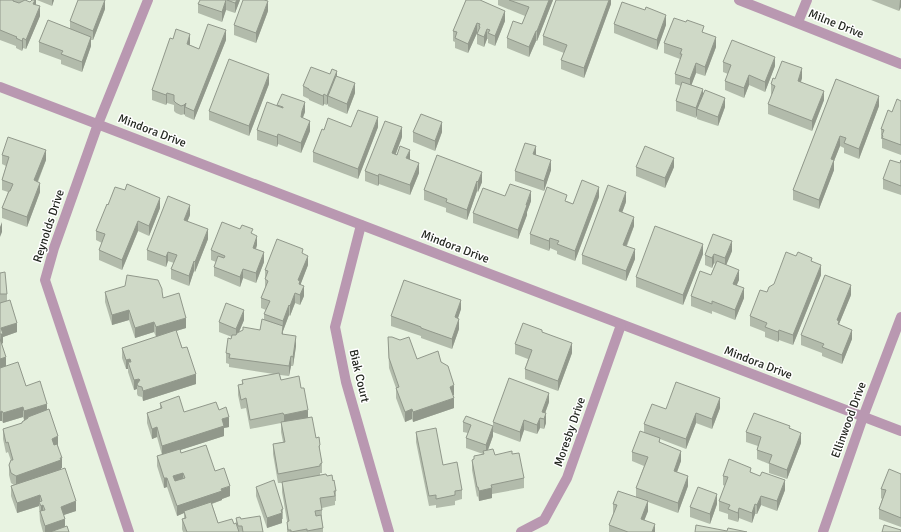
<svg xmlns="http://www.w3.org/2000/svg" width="901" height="532" font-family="Signika,sans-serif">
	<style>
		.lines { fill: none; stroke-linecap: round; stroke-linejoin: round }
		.minor { stroke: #b998b1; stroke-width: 10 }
		.wall { fill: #b2bbab }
		.shaded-wall { fill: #91988b }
		.building { fill: #cfd9c7; stroke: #91988b; fill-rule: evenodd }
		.labels { text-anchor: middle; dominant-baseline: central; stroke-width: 3; stroke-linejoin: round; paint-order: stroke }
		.street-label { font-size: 12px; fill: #242821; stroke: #fff }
	</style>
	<rect width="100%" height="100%" fill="#e8f3e1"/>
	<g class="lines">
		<g class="minor">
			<polyline points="739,0 901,64"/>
			<polyline points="798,22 807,0"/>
			<polyline points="0,87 901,431"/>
			<polyline points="361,225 335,327 346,382 389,532"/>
			<polyline points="129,532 45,280 54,248 98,124 148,0"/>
			<polyline points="521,532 544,520 567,478 621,325"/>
			<polyline points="823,532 863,417 901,317"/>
		</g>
	</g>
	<g class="wall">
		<polygon points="0,0 27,0 26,1 30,2 36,0 36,5 40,16 26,49 23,48 22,51 16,48 16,46 0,40"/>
		<polygon points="37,0 54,0 52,6"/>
		<polygon points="200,0 240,0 235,13 226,10 222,22 198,13 198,4"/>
		<polygon points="466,0 505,21 495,46 488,43 488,39 487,39 484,47 477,44 477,33 468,53 455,48 455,42 453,41 453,31"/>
		<polygon points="498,0 553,0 537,41 536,41 529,57 507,48 507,38 522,24 525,16 498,5"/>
		<polygon points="611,0 611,4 584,78 561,69 561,60 564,53 543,45 543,36"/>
		<polygon points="871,0 901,0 901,7 899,11"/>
		<polygon points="105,9 93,40 91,40 91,46 82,72 61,64 61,60 39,52 39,42 70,28 70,21"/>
		<polygon points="268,11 256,43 234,35 234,25"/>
		<polygon points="686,22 704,33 716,47 705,76 696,73 691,85 703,94 725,107 718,126 697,119 697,115 696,118 676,111 676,101 681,86 675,84 675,74 680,59 664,53 664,43"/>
		<polygon points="614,24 666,25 657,50 614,33"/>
		<polygon points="226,40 194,120 185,116 185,114 181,115 176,113 174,111 174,105 167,103 166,105 152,100 152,90 190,44 190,45 199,49"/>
		<polygon points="723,62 775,66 765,92 749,85 744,98 725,90 725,81 728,74 723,72"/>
		<polygon points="337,76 355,93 347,114 328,106 328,103 327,105 324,104 323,106 309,100 309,99 303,96 303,86"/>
		<polygon points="802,78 801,82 824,100 812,131 768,114 768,104 772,95 771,94 771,84 775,79"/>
		<polygon points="836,79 879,106 859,159 844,153 844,148 840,146 834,161 834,170 819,209 793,200 793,190"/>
		<polygon points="269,84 249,136 209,120 209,111"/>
		<polygon points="901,101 901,155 882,148 882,139 881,139 881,129 892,112"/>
		<polygon points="277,105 305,112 303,118 310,131 301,153 278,144 277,147 257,140 257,130 277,106"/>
		<polygon points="351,127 378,127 358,179 313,162 313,152 324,130"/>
		<polygon points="413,132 442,132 435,151 413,142"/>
		<polygon points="402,137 396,154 419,173 410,195 379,184 378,186 365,181 365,171"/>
		<polygon points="2,155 46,160 38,182 40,192 27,227 2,218 2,208 8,192 2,190 2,180 6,166 2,164"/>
		<polygon points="437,155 482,182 478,192 477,191 467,220 446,212 446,208 424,200 424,190"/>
		<polygon points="536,155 551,170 544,191 515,181 515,171"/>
		<polygon points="901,160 901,195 883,189 883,179 900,163"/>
		<polygon points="636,167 674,167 665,188 636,176"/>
		<polygon points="505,196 531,201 527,212 527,215 518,239 473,223 473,213"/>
		<polygon points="599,197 575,261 557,254 557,251 550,248 549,251 530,244 530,234 567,201 573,204"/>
		<polygon points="626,202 622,212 634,226 627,246 635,259 626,281 582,264 582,255"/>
		<polygon points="108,205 160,208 149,236 138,231 122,270 99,260 99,250 102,243 96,240 96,231"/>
		<polygon points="190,215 187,222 208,239 195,272 194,271 189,286 171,279 171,269 174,263 168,261 166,267 147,260 147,250"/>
		<polygon points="253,234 257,245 256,249 264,262 256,283 243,278 240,287 214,276 214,267 216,262 211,260 211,250"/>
		<polygon points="732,251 726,265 739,280 736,285 744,298 735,320 712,311 712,314 691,306 691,296 711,275 715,264 714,263 712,268 705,265 705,255"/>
		<polygon points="303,254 308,265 300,285 304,296 300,305 295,303 290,316 289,315 283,331 283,334 296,346 293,366 291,366 289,376 280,375 281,380 301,388 308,417 316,438 320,445 320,452 322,463 322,473 320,473 320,475 327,476 333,481 336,491 336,501 335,501 335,505 322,508 322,520 323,528 323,532 287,532 287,521 282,492 282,483 278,483 273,454 273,444 283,442 281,432 281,423 250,429 246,408 241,409 238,395 238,385 242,385 242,380 274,374 229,367 229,364 226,363 226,353 232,337 219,332 219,322 244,320 239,332 260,330 264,320 264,314 266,310 261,308 261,298 265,289 265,270"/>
		<polygon points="703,254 683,305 636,287 636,277"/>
		<polygon points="812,262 821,275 793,345 779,340 778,342 765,337 765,332 750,326 750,316 767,292 774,284"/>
		<polygon points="0,273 7,294 7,301 17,332 3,337 3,343 2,344 6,366 26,386 47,410 58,446 62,468 61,468 61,470 76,511 63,515 65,527 69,532 43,532 40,521 39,506 17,513 11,496 11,486 14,485 11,483 9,475 9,465 11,461 8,452 6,453 3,439 3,429 22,424 22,422 24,420 23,417 3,423 2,421 0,421"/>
		<polygon points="105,292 162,293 163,298 186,328 176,331 196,384 143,401 142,397 138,396 137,394 137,389 134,390 128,372 128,369 126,369 122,358 122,348 156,337 154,332 135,338 129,320 112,325 105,302"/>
		<polygon points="851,295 839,324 852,339 842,364 822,356 822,353 801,345 801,335"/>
		<polygon points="461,309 458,318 459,329 452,349 421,338 421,336 391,326 391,316"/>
		<polygon points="542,332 572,353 558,391 525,379 525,369 528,359 515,354 515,344"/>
		<polygon points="388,337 417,359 441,362 454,395 453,395 454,408 413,422 412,419 405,422 396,398 396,388 389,368"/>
		<polygon points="549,402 545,413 546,423 544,429 540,428 537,434 524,430 520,442 493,432 493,436 488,450 495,455 512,454 524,478 524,488 492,494 492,498 479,501 478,496 477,497 472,470 472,460 474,459 474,456 483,454 466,448 466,438 468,433 463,432 463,422 493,426 493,422"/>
		<polygon points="160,403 184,412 219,410 229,427 224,428 224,436 180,450 181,453 215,471 230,496 222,499 222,500 212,504 218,523 236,525 236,518 241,519 263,532 183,532 182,529 182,519 184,518 184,513 177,516 167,487 164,488 157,466 157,456 162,455 157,437 152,439 147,423 147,413 160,409"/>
		<polygon points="720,408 712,429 696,423 686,449 660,439 660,443 681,461 677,472 688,486 678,513 648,502 648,511 644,520 655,532 609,532 609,525 613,514 613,504 636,497 636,488 644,466 632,461 632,452 644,432 644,424 666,409"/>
		<polygon points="790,428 801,443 787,479 769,473 769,464 757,459 757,450 758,446 746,442 746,432"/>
		<polygon points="416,432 443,465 462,490 462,499 455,501 455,505 436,508 436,505 429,506 416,442"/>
		<polygon points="751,472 785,490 777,511 761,505 757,514 755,514 752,523 739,518 738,522 728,519 728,514 719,511 719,501 725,486 723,485 723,476"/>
		<polygon points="901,474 901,527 879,519 879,509 882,499 881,498 881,489"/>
		<polygon points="256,487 283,509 283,519 282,519 282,523 267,528 256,496"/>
		<polygon points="717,504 710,524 690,517 690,507"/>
	</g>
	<g class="shaded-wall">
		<polygon points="35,0 36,0 36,8 33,4"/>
		<polygon points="52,0 54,0 52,6"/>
		<polygon points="105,0 105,9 93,40 93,31"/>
		<polygon points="226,0 226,10 222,22 222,12"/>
		<polygon points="237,0 240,0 235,13 235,3"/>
		<polygon points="549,0 553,0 537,41 537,31"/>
		<polygon points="609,0 611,0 611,4 584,78 584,68"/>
		<polygon points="900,0 901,0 901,7 899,11"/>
		<polygon points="268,1 268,11 256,43 256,33"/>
		<polygon points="40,6 40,16 26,49 26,40"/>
		<polygon points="505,11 505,21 495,46 495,36"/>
		<polygon points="666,15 666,25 657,50 657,40"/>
		<polygon points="477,23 477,33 468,53 468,44"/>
		<polygon points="487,29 487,39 484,47 484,37"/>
		<polygon points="226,30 226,40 194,120 194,111"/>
		<polygon points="536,31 536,41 529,57 529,47"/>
		<polygon points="190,34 190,44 187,54 187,44"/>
		<polygon points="91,37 91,46 82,72 82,62"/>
		<polygon points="716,37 716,47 705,76 705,67"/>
		<polygon points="23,38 23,48 22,51 22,41"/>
		<polygon points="775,57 775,66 765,92 765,82"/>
		<polygon points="696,63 696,73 690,89 690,79"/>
		<polygon points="802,68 802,78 798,90 798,81"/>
		<polygon points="337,71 337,80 328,96 328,103 327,105 327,96"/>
		<polygon points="269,74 269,84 249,136 249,126"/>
		<polygon points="749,75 749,85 744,98 744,88"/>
		<polygon points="355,83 355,93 347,114 347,104"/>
		<polygon points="703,89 703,99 697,109 697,115 696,118 696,108"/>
		<polygon points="824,91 824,100 812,131 812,121"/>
		<polygon points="167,93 167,103 166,105 166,95"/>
		<polygon points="324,94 324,104 323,106 323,96"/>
		<polygon points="879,96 879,106 859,159 859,149"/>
		<polygon points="725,98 725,107 718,126 718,117"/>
		<polygon points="305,102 305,112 302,119 301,117 302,111"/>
		<polygon points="186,103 185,107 185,114 184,115 184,105"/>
		<polygon points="378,117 378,127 358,179 358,169"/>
		<polygon points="310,121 310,131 301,153 301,143"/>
		<polygon points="442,122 442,132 435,151 435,141"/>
		<polygon points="402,127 402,137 392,163 392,153"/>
		<polygon points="278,134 278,144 277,147 277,137"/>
		<polygon points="840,136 840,146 834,161 834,170 819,209 819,200 831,159"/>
		<polygon points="536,146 536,156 533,154"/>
		<polygon points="46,150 46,160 34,190 34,180"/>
		<polygon points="410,150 410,160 406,158"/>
		<polygon points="674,158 674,167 665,188 665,178"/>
		<polygon points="551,160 551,170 544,191 544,181"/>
		<polygon points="419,163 419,173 410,195 410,185"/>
		<polygon points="482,172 482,182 478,192 478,182"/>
		<polygon points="379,174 379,184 378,186 378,176"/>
		<polygon points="477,181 477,191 467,220 467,210"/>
		<polygon points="40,183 40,192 27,227 27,217"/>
		<polygon points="599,187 599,197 575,261 575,251"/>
		<polygon points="531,191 531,201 527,212 527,215 518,239 518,230"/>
		<polygon points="626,192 626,202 619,221 619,211"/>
		<polygon points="160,198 160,208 149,236 149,226"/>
		<polygon points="190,205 190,215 184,230 184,220"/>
		<polygon points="634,217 634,226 623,254 623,245"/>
		<polygon points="138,221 138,231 122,270 122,260"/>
		<polygon points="2,222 2,232 0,237 0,227"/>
		<polygon points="208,229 208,239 195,272 195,262"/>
		<polygon points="257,236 257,245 253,257 253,248"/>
		<polygon points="550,238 550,248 549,251 549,241"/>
		<polygon points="732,241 732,251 725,268 725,258"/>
		<polygon points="703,244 703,254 683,305 683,295"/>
		<polygon points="635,249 635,259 626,281 626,271"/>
		<polygon points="168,252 168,261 166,267 166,257"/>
		<polygon points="264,252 264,262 256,283 256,273"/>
		<polygon points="714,254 714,263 712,268 712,258"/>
		<polygon points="308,256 308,265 300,286 300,291 298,280"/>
		<polygon points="194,261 194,271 189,286 189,276"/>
		<polygon points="821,265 821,275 793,345 793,335"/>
		<polygon points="243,269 243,278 240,287 240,277"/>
		<polygon points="739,270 739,280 733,294 733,284"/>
		<polygon points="851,285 851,295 839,324 839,331 837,320"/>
		<polygon points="304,286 304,296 300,305 300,295"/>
		<polygon points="744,288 744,298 735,320 735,310"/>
		<polygon points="295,293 295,303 290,316 290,306"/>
		<polygon points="461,300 461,309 455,327 455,317"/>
		<polygon points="289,305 289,315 283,331 283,335 282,334 283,321"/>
		<polygon points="129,310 129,320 112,325 112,315"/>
		<polygon points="244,310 244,320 236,339 236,329"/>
		<polygon points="186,318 186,328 156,337 156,327"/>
		<polygon points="459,319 459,329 452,349 452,339"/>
		<polygon points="154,322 154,332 135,338 135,328"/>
		<polygon points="17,323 17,332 3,337 3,343 0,344 1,328"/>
		<polygon points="779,330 779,340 778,342 778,332"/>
		<polygon points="852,330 852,339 842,364 842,355"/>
		<polygon points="296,336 296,346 293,366 293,357"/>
		<polygon points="572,343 572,353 558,391 558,381"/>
		<polygon points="291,356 291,366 289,376 289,366"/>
		<polygon points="6,357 6,367 0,368 0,359"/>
		<polygon points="130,359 130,366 128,362 128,369 126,369 126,360"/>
		<polygon points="196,374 196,384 143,401 143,391"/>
		<polygon points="139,379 139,387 137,384 137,389 134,390 134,380"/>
		<polygon points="454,385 454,395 450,396 450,387"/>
		<polygon points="549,393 549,402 543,419 542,412"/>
		<polygon points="454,398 454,408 413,422 413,412"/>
		<polygon points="720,398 720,408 712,429 712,419"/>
		<polygon points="47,404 47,414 28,417 28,420 24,421 24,411"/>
		<polygon points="23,407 23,417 3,423 3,413"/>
		<polygon points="412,409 412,419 405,422 405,412"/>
		<polygon points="308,410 308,420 284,425 284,415"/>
		<polygon points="2,411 2,421 0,421 0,412"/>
		<polygon points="546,413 546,423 544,429 544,419"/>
		<polygon points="696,413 696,423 686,449 686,439"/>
		<polygon points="229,417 229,427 224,428 224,436 162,456 162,446 222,419"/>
		<polygon points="540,418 540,428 537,434 537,425"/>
		<polygon points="524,420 524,430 520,442 520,432"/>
		<polygon points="493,426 493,436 486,455 486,445"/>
		<polygon points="157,427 157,437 152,439 152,429"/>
		<polygon points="801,433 801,443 787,479 787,470"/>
		<polygon points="58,436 58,446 52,448 52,439"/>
		<polygon points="681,451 681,461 674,480 674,471"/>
		<polygon points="62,458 62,468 61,468 61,470 16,485 16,476"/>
		<polygon points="183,473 183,482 173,486 173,476"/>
		<polygon points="688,476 688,486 678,513 678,503"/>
		<polygon points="164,478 167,478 167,487 164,488"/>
		<polygon points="785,480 785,490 777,511 777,501"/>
		<polygon points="230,486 230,496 222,499 222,500 185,513 184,511 184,513 177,516 177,506"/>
		<polygon points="492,488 492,498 479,501 479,491"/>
		<polygon points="717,494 717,504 710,524 710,514"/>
		<polygon points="40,495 40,505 39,502 39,506 17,513 17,503"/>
		<polygon points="761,496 761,505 757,514 757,505"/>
		<polygon points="76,501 76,511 61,516 61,507"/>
		<polygon points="648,501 648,511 641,529 641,519"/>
		<polygon points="755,504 755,514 752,523 752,513"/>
		<polygon points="43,505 43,515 41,514 41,506"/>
		<polygon points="739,508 739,518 738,522 738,513"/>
		<polygon points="282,513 282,523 267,528 267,518"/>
		<polygon points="65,519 65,529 56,532 45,532 45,526"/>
		<polygon points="655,524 655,532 652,532"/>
	</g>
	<g class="building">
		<polygon points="0,0 13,0 13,1 19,3 25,0 30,2 32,0 35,0 33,4 40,6 26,40 23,38 22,41 16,38 17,37 0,30"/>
		<polygon points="78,0 105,0 93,31 70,21"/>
		<polygon points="200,0 226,0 222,12 198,4"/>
		<polygon points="227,0 237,0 235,3"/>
		<polygon points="243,0 264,0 268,1 256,33 234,25"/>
		<polygon points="466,0 480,0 505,11 495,36 488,33 490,30 487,29 484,37 477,34 480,27 479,26 480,24 477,23 468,44 455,38 457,32 453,31"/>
		<polygon points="509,0 549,0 537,31 536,31 529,47 507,38 513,21 522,24 529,7"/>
		<polygon points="556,0 609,0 584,68 561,60 567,45 543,36"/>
		<polygon points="622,2 645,10 646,7 666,15 657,40 614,24"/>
		<polygon points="674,18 686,22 687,20 704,26 702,32 716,37 705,67 696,63 690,79 675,74 682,54 680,54 682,49 664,43"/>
		<polygon points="48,20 91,37 82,62 61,54 63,51 39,42"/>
		<polygon points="208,24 226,30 194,111 185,107 186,103 184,105 181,106 176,103 174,101 174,95 167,93 166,95 152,90 170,38 173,39 176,29 190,34 187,44 199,49"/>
		<polygon points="732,40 775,57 765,82 749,75 744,88 725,81 731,65 723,62"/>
		<polygon points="229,59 269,74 249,126 209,111"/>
		<polygon points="782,61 802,68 798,81 824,91 812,121 768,104 775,86 771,84 773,78 775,79"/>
		<polygon points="311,67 330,74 332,69 337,71 327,96 324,94 323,96 309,90 309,89 303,86"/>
		<polygon points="336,76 355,83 347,104 328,96"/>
		<polygon points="836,79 879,96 859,149 844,143 846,138 840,136 831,159 834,160 819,200 793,190"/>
		<polygon points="682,82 703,89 696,108 676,101"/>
		<polygon points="705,90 725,98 718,117 697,109"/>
		<polygon points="282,94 305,102 302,111 301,117 310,121 301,143 278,134 277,137 257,130 267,102 283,108 283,107 277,105"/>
		<polygon points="897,99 901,101 901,145 882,138 883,136 882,135 884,130 881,129 888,110 892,112"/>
		<polygon points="358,110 378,117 358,169 313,152 322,129 324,130 328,118 351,127"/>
		<polygon points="421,114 442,122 435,141 413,132"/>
		<polygon points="385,121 402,127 392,153 397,155 400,146 410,150 406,158 419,163 410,185 379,174 378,176 365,171"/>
		<polygon points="8,137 46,150 34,180 40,183 27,217 2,208 9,191 10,191 13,184 2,180 9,157 2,155"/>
		<polygon points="525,143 536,146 533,154 551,160 544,181 515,171"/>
		<polygon points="645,146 674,158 665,178 636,167"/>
		<polygon points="437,155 482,172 478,182 477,181 467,210 446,202 447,199 424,190"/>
		<polygon points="890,160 900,163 901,160 901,186 883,179"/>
		<polygon points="582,180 599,187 575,251 557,244 559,241 550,238 549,241 530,234 547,187 567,195 565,201 573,204"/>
		<polygon points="127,184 160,198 149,226 138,221 122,260 99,250 105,234 96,231 107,204 108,205 115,187 125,190"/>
		<polygon points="510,184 531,191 526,205 527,205 518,230 473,213 483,188 505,196"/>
		<polygon points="608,185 626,192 619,211 634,217 623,245 635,249 626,271 582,255"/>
		<polygon points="168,196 190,205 184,220 208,229 195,262 194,261 189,276 171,269 177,255 168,252 166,257 147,250"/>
		<polygon points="222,222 240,229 242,225 253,229 251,233 257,236 253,248 264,252 256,273 243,269 240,277 214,267 218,256 224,258 225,256 211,250"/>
		<polygon points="655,226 703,244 683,295 636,277"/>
		<polygon points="713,234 732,241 725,258 714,254 712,258 705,255"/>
		<polygon points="277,239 303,249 302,253 308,256 298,280 300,281 299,284 304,286 300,295 295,293 290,306 289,305 283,321 264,314 270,301 261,298 268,281 265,279 268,271 265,270"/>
		<polygon points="786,252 796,256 798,252 812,258 811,261 821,265 793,335 779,330 778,332 765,327 767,323 750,316 760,290 767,292 769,287 774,284"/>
		<polygon points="717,261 739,270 733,284 744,288 735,310 712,301 712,304 691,296 700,271 711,275"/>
		<polygon points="5,272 7,294 0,294 0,273"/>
		<polygon points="127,275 158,280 162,289 162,291 163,298 179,293 186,318 156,327 154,322 135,328 129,310 112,315 105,292 125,286"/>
		<polygon points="825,275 851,285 837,320 839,321 838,324 852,330 842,355 822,347 824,344 801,335"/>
		<polygon points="404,280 461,300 455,317 459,319 452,339 421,328 421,327 391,316"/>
		<polygon points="10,300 17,323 1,328 3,334 0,334 0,303"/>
		<polygon points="226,303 244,310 236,329 219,322"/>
		<polygon points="262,319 283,326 282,334 296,336 293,357 291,356 289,366 229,358 230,354 226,353 228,338 231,339 232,335 236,335 237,333 243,330 243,327 260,330"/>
		<polygon points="523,323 542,330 542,332 572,343 558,381 525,369 532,350 515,344"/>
		<polygon points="176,330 182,348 187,347 196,374 143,391 142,387 138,386 137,384 140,380 139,379 134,380 128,362 131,362 130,359 126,360 122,348"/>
		<polygon points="388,337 392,337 400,340 409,337 417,359 438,351 441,362 448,366 454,385 450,387 454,398 413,412 412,409 405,412 396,388 399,387 389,358"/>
		<polygon points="0,339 6,357 0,359"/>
		<polygon points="18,362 26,386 40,381 47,404 24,411 23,407 3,413 2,411 0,412 0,368"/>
		<polygon points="279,373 281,380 299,376 301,388 304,388 308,410 284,415 283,413 250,420 246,398 241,400 238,385 243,384 242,380"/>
		<polygon points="509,378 549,393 542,412 546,413 544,419 540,418 537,425 524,420 520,432 493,422"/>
		<polygon points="676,382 720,398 712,419 696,413 686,439 644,424 652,404 666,409"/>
		<polygon points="179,396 184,412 216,402 219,410 226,407 229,417 222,419 224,426 162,446 157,427 152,429 147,413 162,408 160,403"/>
		<polygon points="49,409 58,436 52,439 54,445 57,444 62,458 60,458 61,460 16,476 11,473 9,465 11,460 13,460 8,442 6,443 3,429 22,423 22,422 28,418 28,417"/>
		<polygon points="754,413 790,426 789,428 801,433 787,470 769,463 772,455 757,450 761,437 746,432"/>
		<polygon points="466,416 493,426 486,445 466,438 471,425 463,422"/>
		<polygon points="312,417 316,438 319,437 320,445 319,446 322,463 320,464 320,466 278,474 273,444 285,442 281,422"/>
		<polygon points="436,428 443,465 457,462 462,490 455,491 455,495 436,499 436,495 429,496 416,432"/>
		<polygon points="640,431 660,438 659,442 681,451 674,471 688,476 678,503 636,488 648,457 632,452"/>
		<path d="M 206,445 L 215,471 L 224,468 L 230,486 L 221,489 L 222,491 L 177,506 L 167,478 L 164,478 L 157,456 L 180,449 L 181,453 ZM 183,473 L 185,478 L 175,481 L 173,476 Z"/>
		<polygon points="493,449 495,455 512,451 512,454 519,453 524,478 491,485 492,488 479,491 478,487 477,487 472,460 474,459 474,456 484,454 483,451"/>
		<polygon points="729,459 751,468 750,472 760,476 762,472 785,480 777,501 761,496 757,505 755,504 752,513 739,508 738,513 728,509 730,505 719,501 728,477 723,476"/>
		<polygon points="65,468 76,501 61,507 65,519 45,526 40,511 45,510 43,505 41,506 39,502 42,501 40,495 17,503 11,486"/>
		<polygon points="889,469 901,474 901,518 879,509 886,490 881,489"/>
		<polygon points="326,474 327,476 332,475 333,481 334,480 336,491 334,491 335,496 320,498 322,510 315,511 316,516 321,515 323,528 307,531 307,529 291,532 291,530 288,530 287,522 289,521 282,482"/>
		<polygon points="274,480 283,509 281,510 282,513 267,518 256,487"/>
		<polygon points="698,487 717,494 710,514 690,507"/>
		<polygon points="618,491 648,501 641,519 655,524 652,532 628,532 609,525 617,505 613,504"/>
		<polygon points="211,502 218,523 232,519 234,524 236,523 239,532 187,532 182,519 186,518 184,511"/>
		<polygon points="260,516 263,532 243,532 242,526 238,526 236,518 240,517 241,519"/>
		<polygon points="696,525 727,531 728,528 747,532 695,532"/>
		<polygon points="884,525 901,530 901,532 882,532"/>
		<polygon points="67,526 69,532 50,532"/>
	</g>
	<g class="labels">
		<g class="street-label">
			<text transform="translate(836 24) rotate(22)">Milne Drive</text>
			<text transform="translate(152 131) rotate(21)">Mindora Drive</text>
			<text transform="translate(49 226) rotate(-72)">Reynolds Drive</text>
			<text transform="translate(455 247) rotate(21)">Mindora Drive</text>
			<text transform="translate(758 363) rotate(21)">Mindora Drive</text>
			<text transform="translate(359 376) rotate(77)">Biak Court</text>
			<text transform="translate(849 420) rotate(-70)">Ellinwood Drive</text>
			<text transform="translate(570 432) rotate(-71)">Moresby Drive</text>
		</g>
	</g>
</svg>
